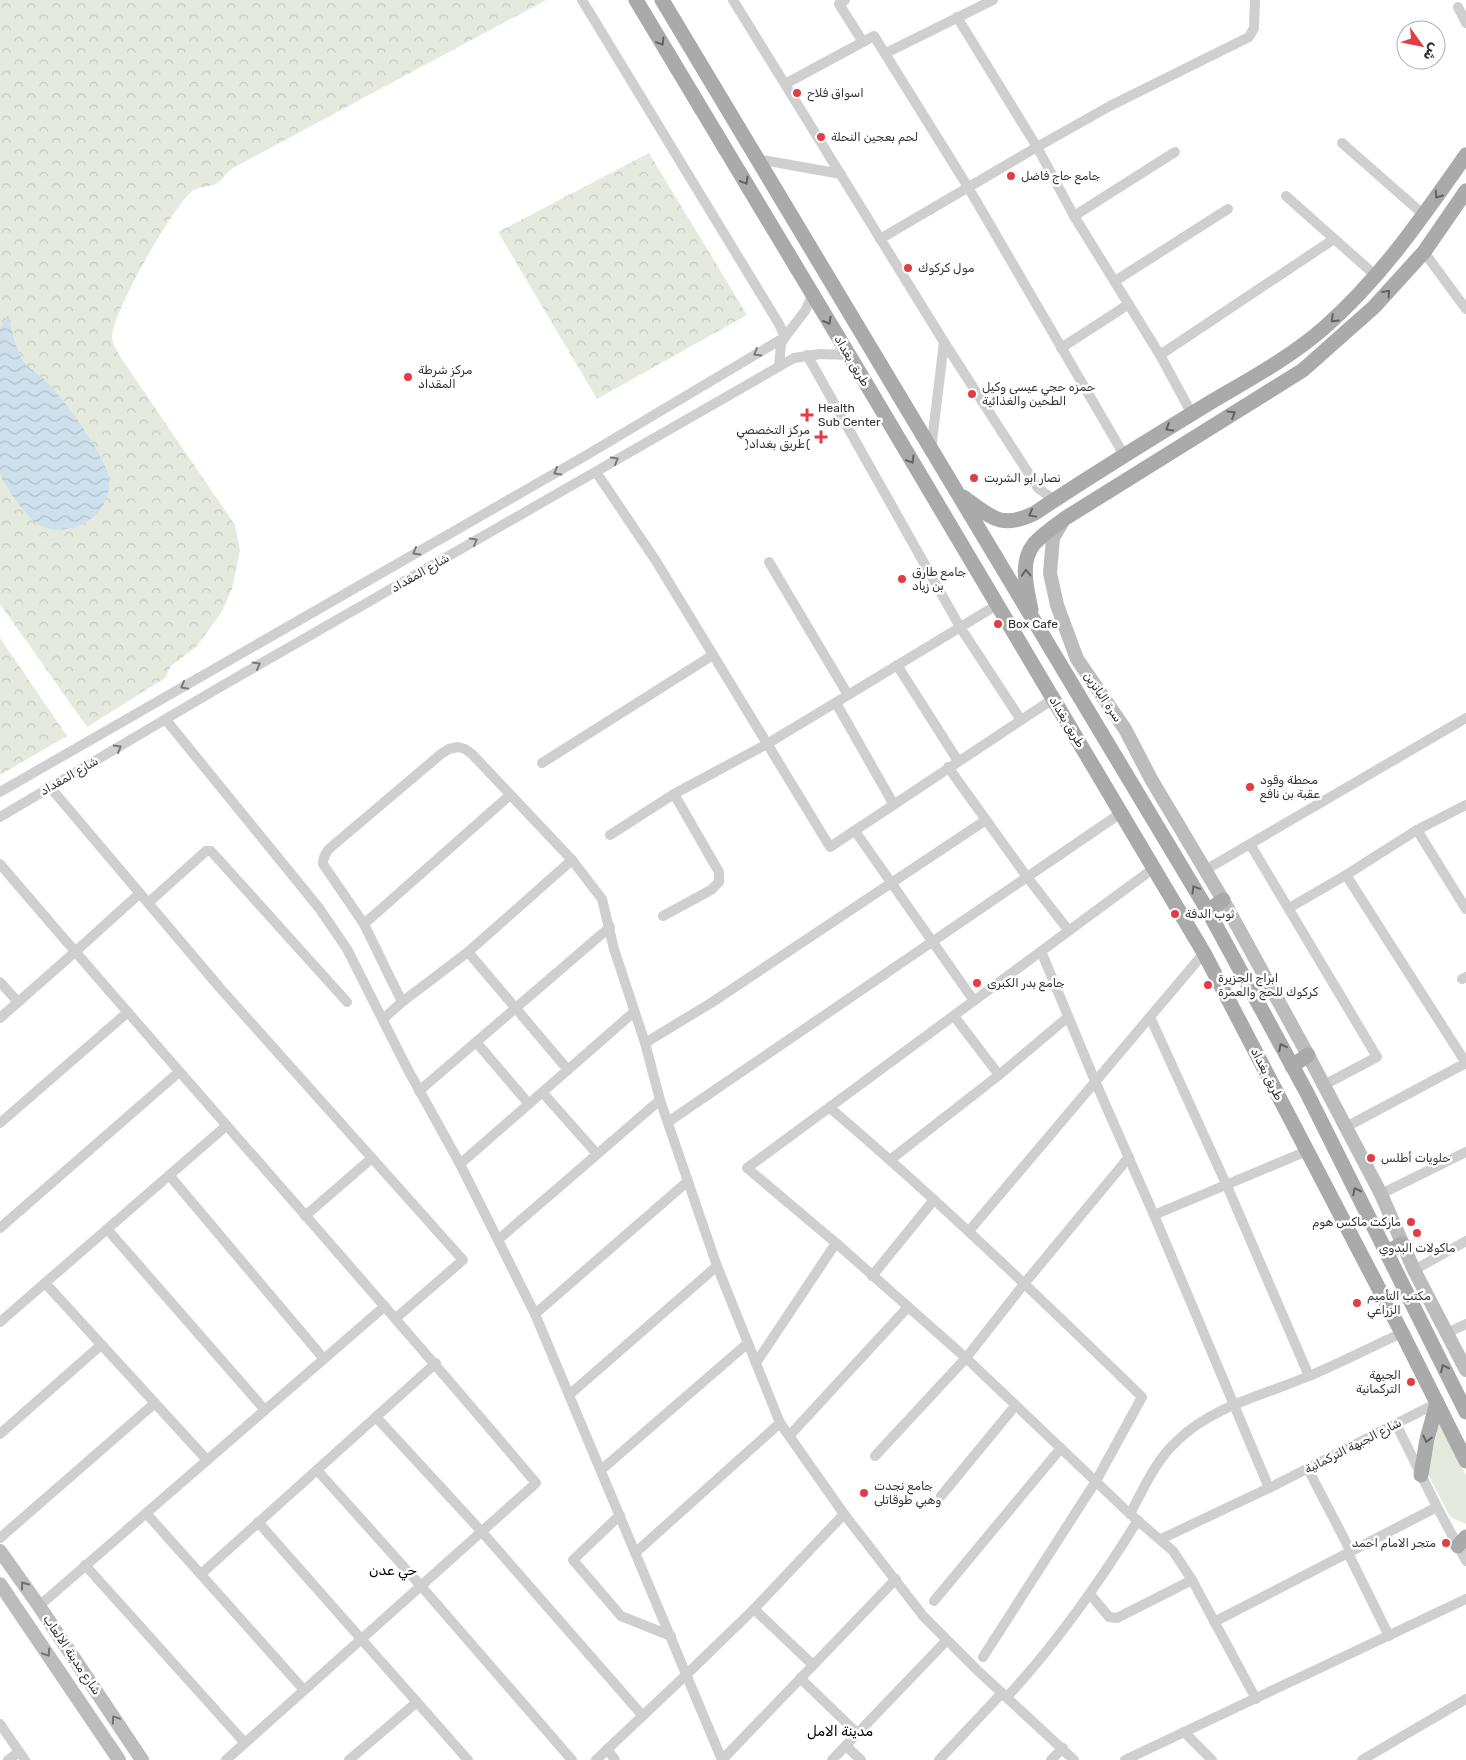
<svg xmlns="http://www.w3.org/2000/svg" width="1466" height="1760" font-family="Rubik,Vazirmatn,sans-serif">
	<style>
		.park { fill: url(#park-crowns) }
		.garden { fill: #e4ebde }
		.water { fill: url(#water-waves) }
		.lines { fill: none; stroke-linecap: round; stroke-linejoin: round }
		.street { stroke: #cfcfcf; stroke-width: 10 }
		.secondary { stroke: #bcbcbc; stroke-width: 14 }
		.primary { stroke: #aaa; stroke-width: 15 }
		.oneway { stroke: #626262 }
		.oneway2 { stroke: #797979 }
		.oneway3 { stroke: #707070 }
		.poi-dot { fill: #e03d44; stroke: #fff; stroke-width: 2 }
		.labels { text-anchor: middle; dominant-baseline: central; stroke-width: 5; stroke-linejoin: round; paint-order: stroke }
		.poi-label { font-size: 12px; fill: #323232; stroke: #fff; text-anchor: start }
		.street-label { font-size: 12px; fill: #323232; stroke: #fff }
		.neighbourhood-label { font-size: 14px; fill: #000; stroke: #fff }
	</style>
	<defs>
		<pattern id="park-crowns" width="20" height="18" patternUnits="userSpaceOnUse" patternTransform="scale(1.25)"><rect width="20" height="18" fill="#e4ebde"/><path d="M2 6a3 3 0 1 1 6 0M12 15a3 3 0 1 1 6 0" fill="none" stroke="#c4cabf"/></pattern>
		<pattern id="water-waves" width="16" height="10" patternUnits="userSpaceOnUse" patternTransform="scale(1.25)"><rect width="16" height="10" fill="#cee0ec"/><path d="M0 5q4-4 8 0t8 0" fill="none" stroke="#b1c1cb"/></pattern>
	</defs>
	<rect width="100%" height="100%" fill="#fff"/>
	<g class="park">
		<path d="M 0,0 L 546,0 L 233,168 C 226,172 223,180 216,184 C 208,188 199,185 191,192 C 171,210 113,311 112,337 C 112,344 118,352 121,358 L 235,525 L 240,551 L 232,589 L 221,613 L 197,646 L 171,666 L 165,678 L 87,727 L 0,604 Z"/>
		<polygon points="649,153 747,315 597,399 498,232"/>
		<polygon points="0,638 67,736 0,775"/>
	</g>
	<polygon class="garden" points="1439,1421 1466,1475 1466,1524 1450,1517 1428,1474"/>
	<path class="water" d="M 8,315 C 12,331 15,348 24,362 C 31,371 41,375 49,384 C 65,401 104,454 108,475 C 116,512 74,540 41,526 C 28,520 5,487 0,473 C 0,464 0,445 0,435 C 0,400 0,365 0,329 Z"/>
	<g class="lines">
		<g class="street">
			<polyline points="582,0 779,324 785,337 781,344 779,366"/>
			<polyline points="733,0 944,342 1038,488 1054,500"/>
			<polyline points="845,0 839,4 863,42"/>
			<polyline points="1458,7 1466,23"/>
			<polyline points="957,17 1037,147 1074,216 1160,355 1192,414"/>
			<polyline points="886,53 993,0"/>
			<polyline points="785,84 874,36 968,187 1124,455"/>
			<polyline points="1342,143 1424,215"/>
			<polyline points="757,159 841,174"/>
			<polyline points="1286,196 1376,276"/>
			<polyline points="1074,216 1175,152"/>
			<polyline points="880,239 1037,147 1110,106 1249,37 1254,28 1255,0"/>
			<polyline points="1424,252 1466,309"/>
			<polyline points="1115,281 1228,209"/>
			<polyline points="1061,348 1129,304"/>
			<polyline points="807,355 960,627 1021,720"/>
			<polyline points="1160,355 1334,239"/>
			<polyline points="931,450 944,342"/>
			<polyline points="596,472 656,561 830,847 1053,699"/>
			<polyline points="769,562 848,695"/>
			<polyline points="897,665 958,761"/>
			<polyline points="836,703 894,805"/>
			<polyline points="166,720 319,908 347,949 407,1068 460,1164 535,1314 722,1760"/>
			<polyline points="542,763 713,655"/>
			<polyline points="948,767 1027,877 1069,931"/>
			<polyline points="50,787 220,988 463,1260 396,1318"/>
			<polyline points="0,792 585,456 785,337 805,311 813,294"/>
			<polyline points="0,817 220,687 794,358 820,354 848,355"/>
			<polyline points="1417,830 1466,909"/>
			<polyline points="855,831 974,1001"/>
			<polyline points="610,835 674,794 767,744 997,605"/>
			<polyline points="1250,844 1377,1057 1324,1085"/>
			<path d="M 0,864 C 177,1072 360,1274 536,1483 L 226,1760"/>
			<polyline points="1154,868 747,1168 836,1243 966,1358 1130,1514 1173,1551 1192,1580 1256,1699"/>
			<polyline points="1207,869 1466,718"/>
			<polyline points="148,903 206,851 211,851 347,1002"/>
			<polyline points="1289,908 1346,875 1417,830 1466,805"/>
			<polyline points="663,916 711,890 719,882 719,872 674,794"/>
			<polyline points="364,924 510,795"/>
			<polyline points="1041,951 1095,1081 1154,1215 1269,1488"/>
			<polyline points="468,952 568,1070"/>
			<polyline points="1462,979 1466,977"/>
			<polyline points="0,982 18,1002"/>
			<path d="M 402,1002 L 364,924 L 323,864 C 323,857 325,853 330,848 L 441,754 L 449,749 L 458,747 L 465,749 L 472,754 L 572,860 L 602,899 L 614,949 L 645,1043 L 660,1100 L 717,1266 L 780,1423 L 844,1514 L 924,1617 L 977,1670 L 1074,1760"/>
			<polyline points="954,1016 999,1075"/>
			<polyline points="1150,1017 1227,1186 1309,1376"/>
			<polyline points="0,1018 75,952 139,894"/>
			<polyline points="383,1019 402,1002 468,952 572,860"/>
			<polyline points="476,1042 529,1104"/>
			<polyline points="645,1043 711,1003 986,820"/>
			<polyline points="419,1091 610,927"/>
			<polyline points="543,1093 597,1154"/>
			<path d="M 830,1108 C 938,1200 1040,1298 1142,1397 L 1096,1481 L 983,1657"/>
			<polyline points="668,1122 1121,813"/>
			<polyline points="0,1123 128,1012"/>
			<polyline points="1346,1127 1466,1063 1346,875"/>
			<polyline points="890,1160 999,1075 1068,1017"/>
			<polyline points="460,1164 634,1012"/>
			<polyline points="169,1175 324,1359"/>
			<polyline points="1381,1194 1466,1152"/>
			<polyline points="1154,1215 1307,1151"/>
			<polyline points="305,1216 372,1158"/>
			<polyline points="0,1228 179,1072"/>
			<polyline points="107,1229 265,1410"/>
			<polyline points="969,1231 1204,953"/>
			<polyline points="499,1239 660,1100"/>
			<polyline points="1414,1270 1466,1241"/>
			<polyline points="872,1276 933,1201"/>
			<polyline points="45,1283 207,1460"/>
			<polyline points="535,1314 688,1181"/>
			<polyline points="0,1322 226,1126"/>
			<polyline points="1447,1333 1466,1324"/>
			<polyline points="756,1363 836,1243"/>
			<polyline points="569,1395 717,1266"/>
			<polyline points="376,1417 482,1532 642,1715"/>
			<polyline points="1396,1424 1437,1507 1466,1561"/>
			<polyline points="0,1434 101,1345"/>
			<polyline points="790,1435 908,1307"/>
			<polyline points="875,1456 966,1358 1024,1284 1129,1157"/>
			<polyline points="1308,1469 1351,1552"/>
			<polyline points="317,1470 421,1586 572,1760"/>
			<polyline points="601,1470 748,1343"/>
			<polyline points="941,1496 1015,1406"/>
			<polyline points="146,1513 304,1690"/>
			<path d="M 1130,1514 C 1144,1488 1155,1461 1177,1441 C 1212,1406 1265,1395 1309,1376 C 1340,1363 1371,1347 1402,1333"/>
			<polyline points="620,1515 573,1560 621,1616 671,1636"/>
			<polyline points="258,1522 468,1760"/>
			<polyline points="0,1538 155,1403"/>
			<polyline points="1161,1539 1269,1488 1437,1403"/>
			<polyline points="635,1553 780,1423"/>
			<polyline points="1348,1553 1389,1636"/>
			<polyline points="85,1565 245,1743"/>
			<polyline points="201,1574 436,1363"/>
			<polyline points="1090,1594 1109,1617 1117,1618 1192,1580"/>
			<polyline points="934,1601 1061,1448"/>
			<polyline points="39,1606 385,1306"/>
			<polyline points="754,1609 813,1665"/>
			<polyline points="1214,1622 1437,1507"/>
			<polyline points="800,1678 857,1733"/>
			<path d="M 1007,1697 C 1057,1643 1099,1583 1138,1520"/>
			<polyline points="0,1724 25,1760"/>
			<polyline points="1184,1732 1212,1760"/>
			<polyline points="846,1746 861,1760"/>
			<polyline points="607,1749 615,1760"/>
			<polyline points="8,1760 19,1752"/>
			<polyline points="349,1760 417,1702"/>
			<polyline points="596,1760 687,1674 754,1609 844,1514"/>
			<polyline points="722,1760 896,1579"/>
			<polyline points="832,1760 947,1640"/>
			<polyline points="939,1760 1002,1693"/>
			<polyline points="1051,1760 1063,1748"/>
			<polyline points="1125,1760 1466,1599"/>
			<polyline points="1362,1760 1466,1699"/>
		</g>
		<g class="secondary">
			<polyline points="1063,521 1053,538 1050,573 1057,605 1077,659 1125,729 1151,779 1223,900 1308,1055 1381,1194 1414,1270 1466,1370"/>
			<polyline points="0,1551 39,1606 142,1760"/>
			<polyline points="0,1584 119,1760"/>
		</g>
		<g class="primary">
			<polyline points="636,0 858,370 1204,953 1402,1333 1466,1461"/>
			<polyline points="662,0 1208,911 1307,1093 1466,1412"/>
			<path d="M 963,497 C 992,517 1000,530 1035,513 C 1093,474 1152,438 1211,402 C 1250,379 1291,357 1325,327 C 1382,277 1423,216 1466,155"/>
			<path d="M 1031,610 C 1027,589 1019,562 1034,544 C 1042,535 1054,527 1064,519 L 1303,370 L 1374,307 L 1424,252 L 1466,191"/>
			<polyline points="1208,911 1223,900"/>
			<polyline points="1292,1066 1308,1055"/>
			<polyline points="1387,1252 1402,1244"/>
			<polyline points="1421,1475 1427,1439 1437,1403"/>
			<polyline points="1458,1546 1466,1537"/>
		</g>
	</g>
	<defs><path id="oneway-chevron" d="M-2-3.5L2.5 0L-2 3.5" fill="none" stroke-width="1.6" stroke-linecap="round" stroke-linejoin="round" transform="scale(1.25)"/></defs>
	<g class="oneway">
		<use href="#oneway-chevron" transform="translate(661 42) rotate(59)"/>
		<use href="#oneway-chevron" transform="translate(745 181) rotate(59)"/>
		<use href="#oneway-chevron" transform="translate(1438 195) rotate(125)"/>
		<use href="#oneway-chevron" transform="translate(1387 293) rotate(-48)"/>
		<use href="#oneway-chevron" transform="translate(1334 319) rotate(136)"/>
		<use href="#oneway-chevron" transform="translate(828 321) rotate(60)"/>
		<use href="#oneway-chevron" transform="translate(1232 414) rotate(-32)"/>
		<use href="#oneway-chevron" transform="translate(1169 428) rotate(149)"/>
		<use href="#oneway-chevron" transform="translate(911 460) rotate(59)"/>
		<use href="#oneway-chevron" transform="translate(1032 514) rotate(151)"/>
		<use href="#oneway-chevron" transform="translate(1026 573) rotate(-92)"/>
		<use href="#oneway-chevron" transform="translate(1195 889) rotate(-121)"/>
		<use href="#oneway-chevron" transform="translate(1282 1047) rotate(-118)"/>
		<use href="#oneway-chevron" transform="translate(1356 1191) rotate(-117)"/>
		<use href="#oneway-chevron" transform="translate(1444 1368) rotate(-116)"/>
		<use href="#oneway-chevron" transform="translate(1427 1439) rotate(102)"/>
	</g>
	<g class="oneway2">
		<use href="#oneway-chevron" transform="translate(757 353) rotate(149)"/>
		<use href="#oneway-chevron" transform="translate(615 460) rotate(-30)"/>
		<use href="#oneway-chevron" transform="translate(557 472) rotate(150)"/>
		<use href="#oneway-chevron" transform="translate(474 541) rotate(-30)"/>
		<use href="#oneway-chevron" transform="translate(416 552) rotate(150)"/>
		<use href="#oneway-chevron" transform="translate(257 665) rotate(-30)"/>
		<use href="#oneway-chevron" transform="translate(184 686) rotate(151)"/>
		<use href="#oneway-chevron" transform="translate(118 748) rotate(-30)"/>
	</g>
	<g class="oneway3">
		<use href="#oneway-chevron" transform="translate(24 1585) rotate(-126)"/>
		<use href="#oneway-chevron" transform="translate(47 1653) rotate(56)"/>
		<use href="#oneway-chevron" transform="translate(115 1719) rotate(-124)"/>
	</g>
	<g class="poi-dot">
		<circle cx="797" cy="93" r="5"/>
		<circle cx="821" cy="137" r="5"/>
		<circle cx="1011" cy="176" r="5"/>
		<circle cx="908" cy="268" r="5"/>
		<circle cx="408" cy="377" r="5"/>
		<circle cx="972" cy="394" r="5"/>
		<path d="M804.5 407.5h5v5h5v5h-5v5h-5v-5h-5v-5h5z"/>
		<path d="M818.5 429.5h5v5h5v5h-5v5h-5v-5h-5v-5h5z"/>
		<circle cx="974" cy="478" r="5"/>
		<circle cx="902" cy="579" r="5"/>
		<circle cx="998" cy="624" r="5"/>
		<circle cx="1250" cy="787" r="5"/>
		<circle cx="1175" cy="914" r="5"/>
		<circle cx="977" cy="983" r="5"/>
		<circle cx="1208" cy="985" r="5"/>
		<circle cx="1371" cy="1158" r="5"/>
		<circle cx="1411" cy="1222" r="5"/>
		<circle cx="1417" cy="1233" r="5"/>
		<circle cx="1357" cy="1303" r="5"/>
		<circle cx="1411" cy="1382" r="5"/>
		<circle cx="864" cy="1493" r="5"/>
		<circle cx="1446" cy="1543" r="5"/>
	</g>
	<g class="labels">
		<g class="poi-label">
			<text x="807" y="93">اسواق فلاح</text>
			<text x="831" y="137">لحم بعجين النحلة</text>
			<text x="1021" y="176">جامع حاج فاضل</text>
			<text x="918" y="268">مول كركوك</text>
			<text x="418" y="370">مركز شرطة<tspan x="418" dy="14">المقداد</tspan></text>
			<text x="982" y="387">حمزه حجي عيسى وكيل<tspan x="982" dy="14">الطحين والغذائية</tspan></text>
			<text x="818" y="408">Health<tspan x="818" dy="14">Sub Center</tspan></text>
			<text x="810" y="430" text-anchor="end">مركز التخصصي<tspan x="810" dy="14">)طريق بغداد(</tspan></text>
			<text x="984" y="478">نصار ابو الشربت</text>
			<text x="912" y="572">جامع طارق<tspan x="912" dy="14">بن زياد</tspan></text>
			<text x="1008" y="624">Box Cafe</text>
			<text x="1260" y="780">محطة وقود<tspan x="1260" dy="14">عقبة بن نافع</tspan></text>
			<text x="1185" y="914">ثوب الدفة</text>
			<text x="1218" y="978">ابراج الجزيرة<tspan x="1218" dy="14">كركوك للحج والعمرة</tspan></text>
			<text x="987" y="983">جامع بدر الكبرى</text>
			<text x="1381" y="1158">حلويات أطلس</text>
			<text x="1401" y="1222" text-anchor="end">ماركت ماكس هوم</text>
			<text x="1417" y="1248" text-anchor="middle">ماكولات البدوي</text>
			<text x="1367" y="1296">مكتب التأميم<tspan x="1367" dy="14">الزراعي</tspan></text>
			<text x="1401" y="1375" text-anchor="end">الجبهة<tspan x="1401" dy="14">التركمانية</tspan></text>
			<text x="874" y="1486">جامع نجدت<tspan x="874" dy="14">وهبي طوقاتلى</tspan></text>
			<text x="1436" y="1543" text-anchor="end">متجر الامام احمد</text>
		</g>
		<g class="street-label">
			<text transform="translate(852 361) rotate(59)">طريق بغداد</text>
			<text transform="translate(420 573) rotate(-30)">شارع المقداد</text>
			<text transform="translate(1103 697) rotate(56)">سرة البانزين</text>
			<text transform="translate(1067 722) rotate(59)">طريق بغداد</text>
			<text transform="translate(69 776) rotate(-30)">شارع المقداد</text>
			<text transform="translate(1267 1074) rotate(63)">طريق بغداد</text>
			<text transform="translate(1353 1446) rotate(-27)">شارع الجبهة التركمانية</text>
			<text transform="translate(72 1655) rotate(56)">شارع مدينة الالعاب</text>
		</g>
		<g class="neighbourhood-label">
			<text x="393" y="1570">حي عدن</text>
			<text x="840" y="1731">مدينة الامل</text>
		</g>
	</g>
	<g transform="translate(1421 45) rotate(123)"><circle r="24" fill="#ffffff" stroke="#adadad"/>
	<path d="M0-4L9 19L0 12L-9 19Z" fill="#e03d44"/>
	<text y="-8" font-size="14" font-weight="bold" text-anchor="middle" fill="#323232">ش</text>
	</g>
</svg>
